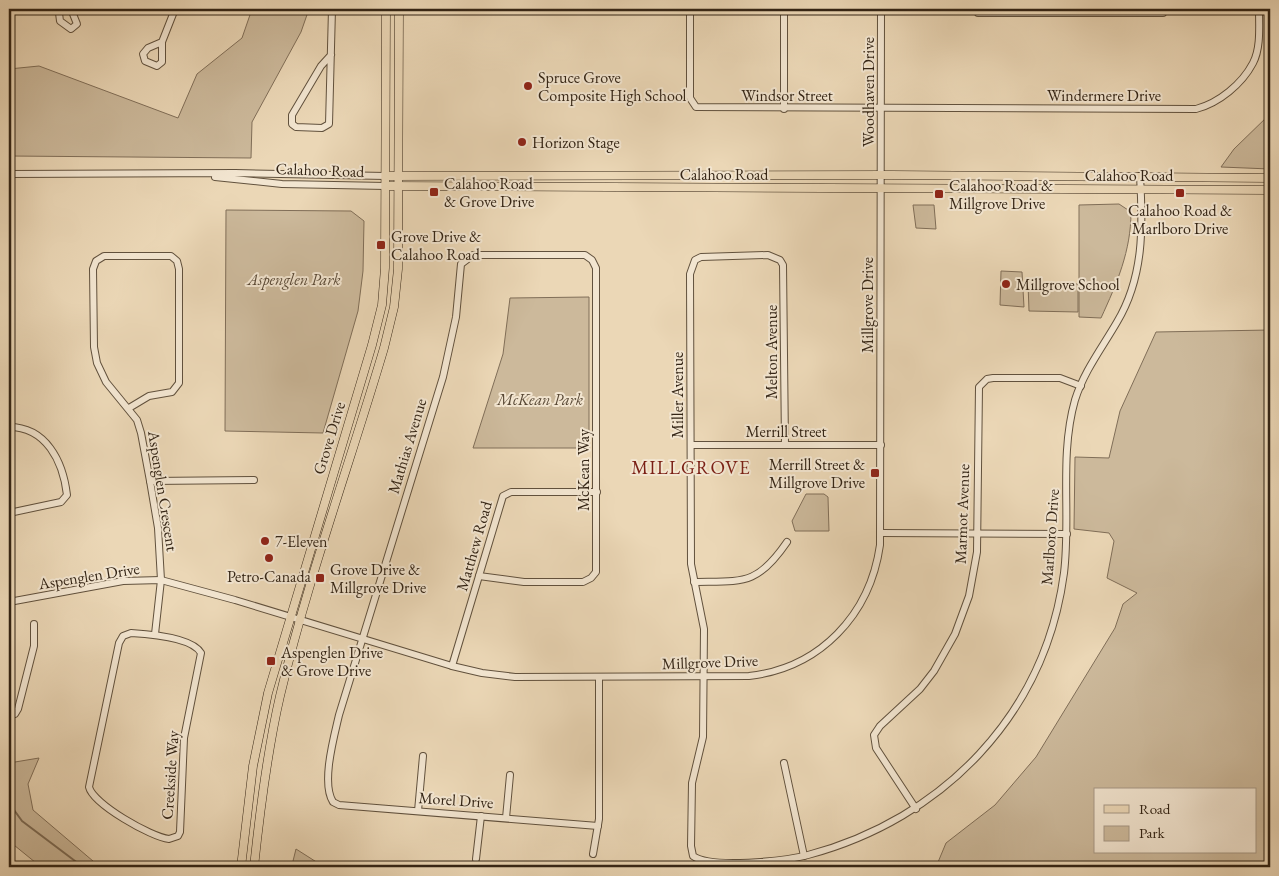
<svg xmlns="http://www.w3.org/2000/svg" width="1279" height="876" font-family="'EB Garamond',serif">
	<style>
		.green { fill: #ccb99b; stroke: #806e58; fill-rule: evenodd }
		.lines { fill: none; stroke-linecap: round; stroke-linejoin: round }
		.stream { stroke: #7c6b55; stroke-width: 2 }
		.minor-casing { stroke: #61513d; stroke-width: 8 }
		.major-casing { stroke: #332415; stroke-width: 9 }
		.minor { stroke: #f2e5d0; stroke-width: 6 }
		.major { stroke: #ebd7b6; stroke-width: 8 }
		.poi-dot { fill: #8f2418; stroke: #f2e5d0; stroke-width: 2 }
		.labels { text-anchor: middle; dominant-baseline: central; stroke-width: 4; stroke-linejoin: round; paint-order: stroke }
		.poi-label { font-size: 16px; fill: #332415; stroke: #f2e5d0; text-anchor: start }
		.street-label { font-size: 16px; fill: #332415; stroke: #f2e5d0 }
		.park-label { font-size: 16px; font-style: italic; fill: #594936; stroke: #f2e5d0 }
		.quarter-label { font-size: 19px; letter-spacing: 1px; fill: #7a1f14; stroke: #f2e5d0 }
	</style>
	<rect width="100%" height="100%" fill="#ebd7b6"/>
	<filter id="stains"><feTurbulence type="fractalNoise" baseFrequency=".004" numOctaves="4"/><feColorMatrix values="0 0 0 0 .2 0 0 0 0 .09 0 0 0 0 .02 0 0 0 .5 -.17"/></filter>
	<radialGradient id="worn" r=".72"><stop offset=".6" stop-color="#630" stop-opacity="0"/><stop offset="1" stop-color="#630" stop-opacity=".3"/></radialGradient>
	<g class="green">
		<polygon points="252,9 309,9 301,32 252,122 251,158 9,156 9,69 39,66 178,118 197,74 242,38"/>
		<polygon points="1270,114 1270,169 1221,167 1234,149"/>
		<path d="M 1119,204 L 1131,212 C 1131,251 1117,283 1101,318 L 1079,317 L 1079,205 Z"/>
		<polygon points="913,205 934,205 936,229 916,228"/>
		<polygon points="226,210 351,211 364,221 363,271 358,311 323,433 225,431"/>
		<polygon points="1001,271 1022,272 1024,307 1000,305"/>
		<polygon points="1028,283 1078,284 1078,312 1029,311"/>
		<polygon points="589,297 589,448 473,448 503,354 510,298"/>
		<path d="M 1270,330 L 1270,867 L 936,867 L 946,843 L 995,805 L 1036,757 L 1115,628 L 1123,604 L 1137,593 L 1107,578 L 1114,541 L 1109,533 L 1074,529 L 1075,457 L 1109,458 L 1120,411 L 1156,332 ZM 1095,790 L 1255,790 L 1255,852 L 1095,852 Z"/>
		<polygon points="806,494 824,494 828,497 829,531 795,531 792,521"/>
		<polygon points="39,758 28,784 33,810 100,867 41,867 9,841 9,763"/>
		<polygon points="296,849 318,863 340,867 300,867 293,861"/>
	</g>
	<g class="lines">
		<polyline class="stream" points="9,803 22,821 83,867"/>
		<defs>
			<g id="minor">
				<polyline points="64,9 59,13 60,21 71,29 77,24 71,9"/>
				<path d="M 690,9 L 690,98 L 696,107 L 1196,109 C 1219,103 1242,84 1253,63 C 1261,48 1259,26 1259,9"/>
				<polyline points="978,9 978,13 1163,13 1163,9"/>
				<polyline points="162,42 148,48 143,54 145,61 157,66 162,62 162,42 175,9"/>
				<polyline points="331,55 321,66 292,115 292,124 296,127 322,128 329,124 332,9"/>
				<polyline points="784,109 784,9"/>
				<polyline points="9,174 235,173 386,176"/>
				<polyline points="11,174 11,325"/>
				<polyline points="215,177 282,184 386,186"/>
				<polyline points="129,408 149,396 172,392 179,383 179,269 177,261 171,256 104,256 96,261 93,269 94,347 97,363 106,382 137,420 141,433 150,481 158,528 161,580 155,634"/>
				<path d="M 9,427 C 46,427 63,461 67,495 L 61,502 L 9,513"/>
				<polyline points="691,445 881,445"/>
				<path d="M 785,445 L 783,265 L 780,260 L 768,255 L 701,257 L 695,260 L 690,274 L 691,564 L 704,629 L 703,737 L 692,783 L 691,846 L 693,856 C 711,869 785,861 808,855 C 943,819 1045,715 1064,573 C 1071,516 1059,456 1075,400 C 1084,371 1102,348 1117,322 C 1144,277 1143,227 1140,176"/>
				<polyline points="150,481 254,480"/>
				<polyline points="881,533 1067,534"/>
				<path d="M 479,576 L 524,582 L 583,582 L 591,578 L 596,572 L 596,268 L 592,260 L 585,255 L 473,255 L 461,264 L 456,317 L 443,377 L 339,715 C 334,737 321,783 333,802 L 339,805 L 598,826"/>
				<path d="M 694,582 C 743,581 757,586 787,542"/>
				<path d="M 9,602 L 123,581 L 161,580 L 235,600 L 452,666 L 482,673 L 515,677 L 749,676 C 820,668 870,615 880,545 L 881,9"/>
				<path d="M 131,633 C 148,634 192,637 201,653 L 184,738 L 180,832 L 178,836 L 169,839 C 151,837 93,804 89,787 L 119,643 L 123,636 Z"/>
				<polyline points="452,666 503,496 511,492 597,492"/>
				<polyline points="9,715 15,714 18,709 34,646 34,624"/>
				<polyline points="784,763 804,856"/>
				<polyline points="916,809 876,748 874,735 880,726 920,689 934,671 955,634 969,596 977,552 979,387 987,379 993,378 1060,378 1081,386"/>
				<polyline points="418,811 423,756"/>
				<polyline points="506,818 510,775"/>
				<polyline points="593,854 599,819 599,678"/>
				<polyline points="476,859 481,816"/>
			</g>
			<g id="major">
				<polyline points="386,176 891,175 1270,178"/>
				<polyline points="386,186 1270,190"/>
				<polyline points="241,867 253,766 268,693 372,345 382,305 385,268 386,9"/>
				<path d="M 254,867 C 260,810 267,752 280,696 C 308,578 350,463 384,348 L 394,307 L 398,269 L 399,9"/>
			</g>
		</defs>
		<use href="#minor" class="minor-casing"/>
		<use href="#major" class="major-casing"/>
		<use href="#minor" class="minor"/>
		<use href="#major" class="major"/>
	</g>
	<g class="poi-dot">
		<circle cx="528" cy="86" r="5"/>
		<circle cx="522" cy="142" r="5"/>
		<rect x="429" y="187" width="10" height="10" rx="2.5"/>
		<rect x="1175" y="188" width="10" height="10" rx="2.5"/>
		<rect x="934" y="189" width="10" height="10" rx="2.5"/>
		<rect x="376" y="240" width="10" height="10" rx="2.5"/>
		<circle cx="1006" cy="284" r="5"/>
		<rect x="870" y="468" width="10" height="10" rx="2.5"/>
		<circle cx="265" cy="541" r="5"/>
		<circle cx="269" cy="558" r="5"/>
		<rect x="315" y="573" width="10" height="10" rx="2.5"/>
		<rect x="266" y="656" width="10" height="10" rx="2.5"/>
	</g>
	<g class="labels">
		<g class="poi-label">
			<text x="538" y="77">Spruce Grove<tspan x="538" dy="18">Composite High School</tspan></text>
			<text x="532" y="142">Horizon Stage</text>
			<text x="444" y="183">Calahoo Road<tspan x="444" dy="18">&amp; Grove Drive</tspan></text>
			<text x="949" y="185">Calahoo Road &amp;<tspan x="949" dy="18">Millgrove Drive</tspan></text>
			<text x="1180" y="210" text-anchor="middle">Calahoo Road &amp;<tspan x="1180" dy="18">Marlboro Drive</tspan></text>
			<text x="391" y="236">Grove Drive &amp;<tspan x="391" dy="18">Calahoo Road</tspan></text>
			<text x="1016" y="284">Millgrove School</text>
			<text x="865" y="464" text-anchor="end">Merrill Street &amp;<tspan x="865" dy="18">Millgrove Drive</tspan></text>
			<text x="275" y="541">7-Eleven</text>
			<text x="330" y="569">Grove Drive &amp;<tspan x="330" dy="18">Millgrove Drive</tspan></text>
			<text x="269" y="576" text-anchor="middle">Petro-Canada</text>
			<text x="281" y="652">Aspenglen Drive<tspan x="281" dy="18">&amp; Grove Drive</tspan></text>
		</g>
		<g class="street-label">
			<text transform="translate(868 92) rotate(-90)">Woodhaven Drive</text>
			<text x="787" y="95">Windsor Street</text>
			<text x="1104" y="95">Windermere Drive</text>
			<text transform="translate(320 170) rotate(2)">Calahoo Road</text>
			<text x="724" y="174">Calahoo Road</text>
			<text x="1129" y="175">Calahoo Road</text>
			<text transform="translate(867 305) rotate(-90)">Millgrove Drive</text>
			<text transform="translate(771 352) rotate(-90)">Melton Avenue</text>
			<text transform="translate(677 395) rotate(-90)">Miller Avenue</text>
			<text x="786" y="431">Merrill Street</text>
			<text transform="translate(329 438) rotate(-73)">Grove Drive</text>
			<text transform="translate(407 446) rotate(-73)">Mathias Avenue</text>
			<text transform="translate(583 470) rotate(-90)">McKean Way</text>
			<text transform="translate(163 491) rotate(81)">Aspenglen Crescent</text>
			<text transform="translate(962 514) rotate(-88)">Marmot Avenue</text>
			<text transform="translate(1050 537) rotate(-86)">Marlboro Drive</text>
			<text transform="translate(474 546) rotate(-74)">Matthew Road</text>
			<text transform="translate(89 576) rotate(-9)">Aspenglen Drive</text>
			<text transform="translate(710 662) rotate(-2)">Millgrove Drive</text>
			<text transform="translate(170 775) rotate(-86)">Creekside Way</text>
			<text transform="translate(456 800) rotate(4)">Morel Drive</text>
		</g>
		<g class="park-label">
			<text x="294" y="279">Aspenglen Park</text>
			<text x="540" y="399">McKean Park</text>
		</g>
		<g class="quarter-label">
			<text x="691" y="467">MILLGROVE</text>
		</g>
	</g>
	<rect width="1279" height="876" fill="none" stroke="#ebd7b6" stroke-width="30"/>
	<rect x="10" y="10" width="1259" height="856" fill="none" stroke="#332415" stroke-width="2.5"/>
	<rect x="15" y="15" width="1249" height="846" fill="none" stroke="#332415"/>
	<rect x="1094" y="788" width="162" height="65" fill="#f2e5d0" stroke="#a69885"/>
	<rect x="1104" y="805" width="25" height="8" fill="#ebd7b6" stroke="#a69885"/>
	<text x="1139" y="814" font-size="15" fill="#332415">Road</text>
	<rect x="1104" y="826" width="25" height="15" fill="#ccb99b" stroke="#a69885"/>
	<text x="1139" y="838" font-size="15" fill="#332415">Park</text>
	<rect width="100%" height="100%" filter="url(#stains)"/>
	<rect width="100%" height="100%" fill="url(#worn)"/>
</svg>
